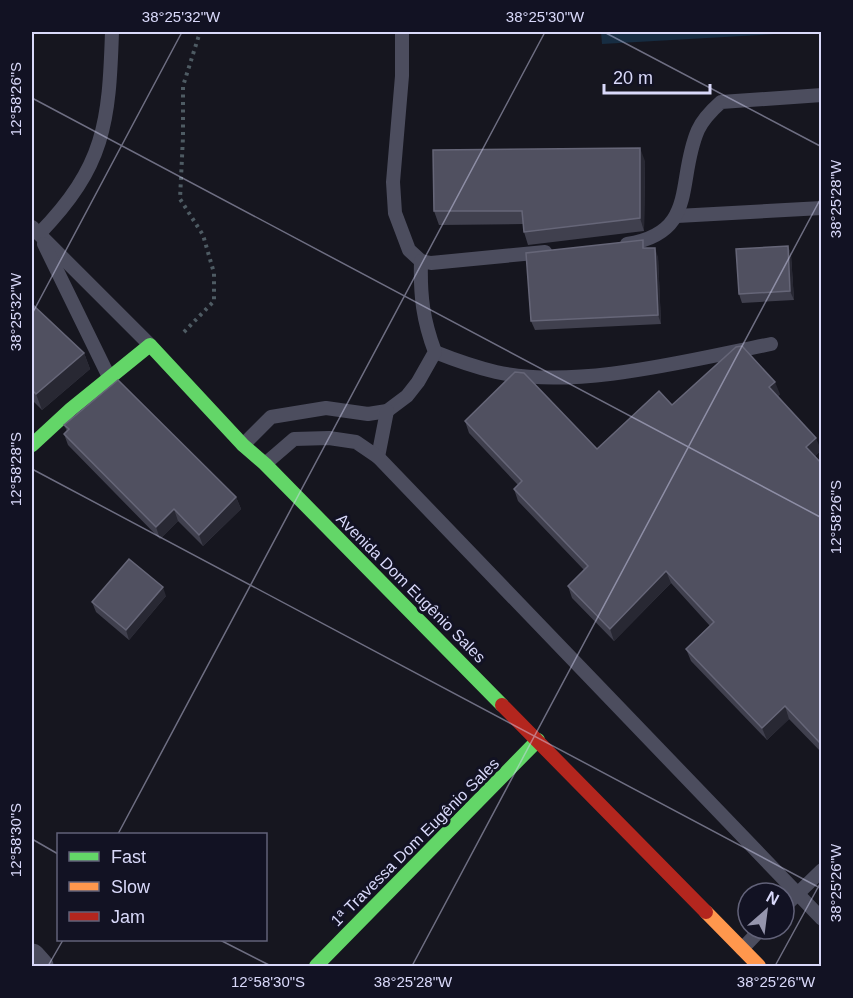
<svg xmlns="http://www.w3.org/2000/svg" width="853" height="998" font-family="Helvetica,sans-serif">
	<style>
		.water { fill: #172d42 }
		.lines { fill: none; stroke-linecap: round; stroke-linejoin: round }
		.path { stroke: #4e5b63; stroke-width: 4; stroke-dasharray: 3 4.5; stroke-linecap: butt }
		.lane { stroke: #4c4d5e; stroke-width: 14 }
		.street { stroke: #4c4d5e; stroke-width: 27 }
		.fast { stroke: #63d668; stroke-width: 14 }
		.slow { stroke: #ff974d; stroke-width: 14 }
		.jam { stroke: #b3261e; stroke-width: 14 }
		.wall { fill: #40404e }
		.shaded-wall { fill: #282833 }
		.building { fill: #505060; stroke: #666678; stroke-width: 1.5 }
		.ticks { fill: none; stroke: #d9d9fa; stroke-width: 1.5; stroke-opacity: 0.45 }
		.labels { text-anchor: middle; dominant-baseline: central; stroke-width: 6; stroke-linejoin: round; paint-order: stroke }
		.street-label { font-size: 16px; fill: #d9d9fa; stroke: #121223 }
		.neatline { fill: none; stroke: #d9d9fa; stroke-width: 2 }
		.ticks-label { font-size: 15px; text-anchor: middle; fill: #d9d9fa }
	</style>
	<rect width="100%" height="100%" fill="#16161f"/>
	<polygon class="water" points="601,32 811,32 602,44"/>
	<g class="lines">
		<polyline class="path" points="184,332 214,301 214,273 203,235 180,199 183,137 183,86 200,32"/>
		<g class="lane">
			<polyline points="402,32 402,76 393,182 395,213 409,250 421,261"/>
			<polyline points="677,216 822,208"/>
			<polyline points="32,227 150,345"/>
			<path d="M 39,234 C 105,166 109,123 112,32"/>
			<polyline points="44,244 109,377"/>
			<path d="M 627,244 C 699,233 676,180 698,130 C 703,119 712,110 721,102 L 822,95"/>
			<path d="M 435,352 C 455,360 475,367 496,372 C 577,390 690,360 771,344"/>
			<path d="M 243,445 L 271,417 L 326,408 L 368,414 L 387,411 L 407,396 L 418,382 L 435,352 C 423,320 420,296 421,261 L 431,263 L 545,252"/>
			<polyline points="378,457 387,411"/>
			<polyline points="265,464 294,439 329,438 356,442 378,457 822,919"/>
			<polyline points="784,907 822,870"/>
			<polyline points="742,949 761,929"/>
		</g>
		<polyline class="street" points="32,957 40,966"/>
		<g class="fast">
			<polyline points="32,445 71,409 150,345 243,445 265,464 502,705"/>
			<polyline points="316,966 538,740"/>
		</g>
		<polyline class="slow" points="706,912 759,966"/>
		<polyline class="jam" points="502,705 706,912"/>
	</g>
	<g class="wall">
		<polygon points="645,161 644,231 528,245 524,232 523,224 439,225 434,211"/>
		<polygon points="788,246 791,255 794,300 742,303 739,294"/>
		<polygon points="646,248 658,257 661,324 535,330 531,321"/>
		<polygon points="32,306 84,353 90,369 42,410 32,400"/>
		<polygon points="780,394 778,396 821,450 815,456 822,464 822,753 789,719 767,740 691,661 686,649 710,626 671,583 614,641 572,598 568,586 584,570 518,501 514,489 518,485 469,433 465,421 597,449 672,405"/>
		<polygon points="64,425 236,497 241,509 203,546 178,521 160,539 68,445 64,434 67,431"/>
		<polygon points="166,596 129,640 96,612 92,602"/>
	</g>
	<g class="shaded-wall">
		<polygon points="640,148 645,161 644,231 640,218"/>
		<polygon points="788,246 791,255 794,300 790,291"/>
		<polygon points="655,248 658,257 661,324 658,315"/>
		<polygon points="84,353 90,369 42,410 36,394"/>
		<polygon points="775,382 780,394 774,400 769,387"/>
		<polygon points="816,438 821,450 811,460 806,447"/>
		<polygon points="236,497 241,509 203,546 199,535"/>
		<polygon points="174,509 178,521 160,539 156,527"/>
		<polygon points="666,571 671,583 614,641 610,629"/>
		<polygon points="163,587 166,596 129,640 126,630"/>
		<polygon points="785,706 789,719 767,740 762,728"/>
	</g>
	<g class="building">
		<polygon points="640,148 640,218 524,232 522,211 434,211 433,150"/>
		<polygon points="643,240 643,248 655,248 658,315 531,321 526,253"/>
		<polygon points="788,246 790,291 739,294 736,249"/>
		<polygon points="33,305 84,353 36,394 32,390 32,306"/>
		<polygon points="742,346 775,382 769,387 816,438 806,447 822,464 822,745 785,706 762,728 686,649 714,622 666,571 610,629 568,586 588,566 514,489 522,481 465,421 515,372 524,373 597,449 659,391 672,405 736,347"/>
		<polygon points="118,380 236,497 199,535 174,509 156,527 64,434 69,429 64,425"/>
		<polygon points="129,559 163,587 126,630 92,602"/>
	</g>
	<path class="ticks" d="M 604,32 L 822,147M 32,98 L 822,518M 32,314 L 182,32M 32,469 L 822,889M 118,834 L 545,32M 32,839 L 58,854M 220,940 L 271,966M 48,966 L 63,940M 412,966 L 822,196M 775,966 L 822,880"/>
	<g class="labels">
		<g class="street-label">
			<text transform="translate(411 588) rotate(45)">Avenida Dom Eugênio Sales</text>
			<text transform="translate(415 842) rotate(-45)">1ª Travessa Dom Eugênio Sales</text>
		</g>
	</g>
	<rect width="853" height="998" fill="none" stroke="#121223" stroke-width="66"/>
	<rect x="57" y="833" width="210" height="108" fill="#121223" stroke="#626279" stroke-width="1.5"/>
	<rect x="69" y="852" width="30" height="9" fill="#63d668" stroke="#626279" stroke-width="1.5"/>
	<text x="111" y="863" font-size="18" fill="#d9d9fa">Fast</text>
	<rect x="69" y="882" width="30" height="9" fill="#ff974d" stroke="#626279" stroke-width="1.5"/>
	<text x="111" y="893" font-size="18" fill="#d9d9fa">Slow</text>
	<rect x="69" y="912" width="30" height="9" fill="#b3261e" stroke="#626279" stroke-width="1.5"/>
	<text x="111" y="923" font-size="18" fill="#d9d9fa">Jam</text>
	<g transform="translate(766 911) rotate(28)"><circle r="28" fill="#121223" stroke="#626279" stroke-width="1.5"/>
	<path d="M0-4.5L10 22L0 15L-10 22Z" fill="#9595ad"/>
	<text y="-9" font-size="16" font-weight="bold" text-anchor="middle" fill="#d9d9fa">N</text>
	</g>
	<path d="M604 84v9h106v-9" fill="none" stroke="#d9d9fa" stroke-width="3"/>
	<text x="613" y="84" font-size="18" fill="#d9d9fa" stroke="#121223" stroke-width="4.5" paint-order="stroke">20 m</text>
	<rect x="33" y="33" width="787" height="932" class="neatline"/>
	<g class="ticks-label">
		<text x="181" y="22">38°25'32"W</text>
		<text x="545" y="22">38°25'30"W</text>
		<text transform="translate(16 99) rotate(-90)" y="5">12°58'26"S</text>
		<text transform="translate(836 199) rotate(-90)" y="5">38°25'28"W</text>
		<text transform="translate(16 312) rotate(-90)" y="5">38°25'32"W</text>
		<text transform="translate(16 469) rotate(-90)" y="5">12°58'28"S</text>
		<text transform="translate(836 517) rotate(-90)" y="5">12°58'26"S</text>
		<text transform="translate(16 840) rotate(-90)" y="5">12°58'30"S</text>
		<text transform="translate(836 883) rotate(-90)" y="5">38°25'26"W</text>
		<text x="268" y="987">12°58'30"S</text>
		<text x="413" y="987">38°25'28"W</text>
		<text x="776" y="987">38°25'26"W</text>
	</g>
</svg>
